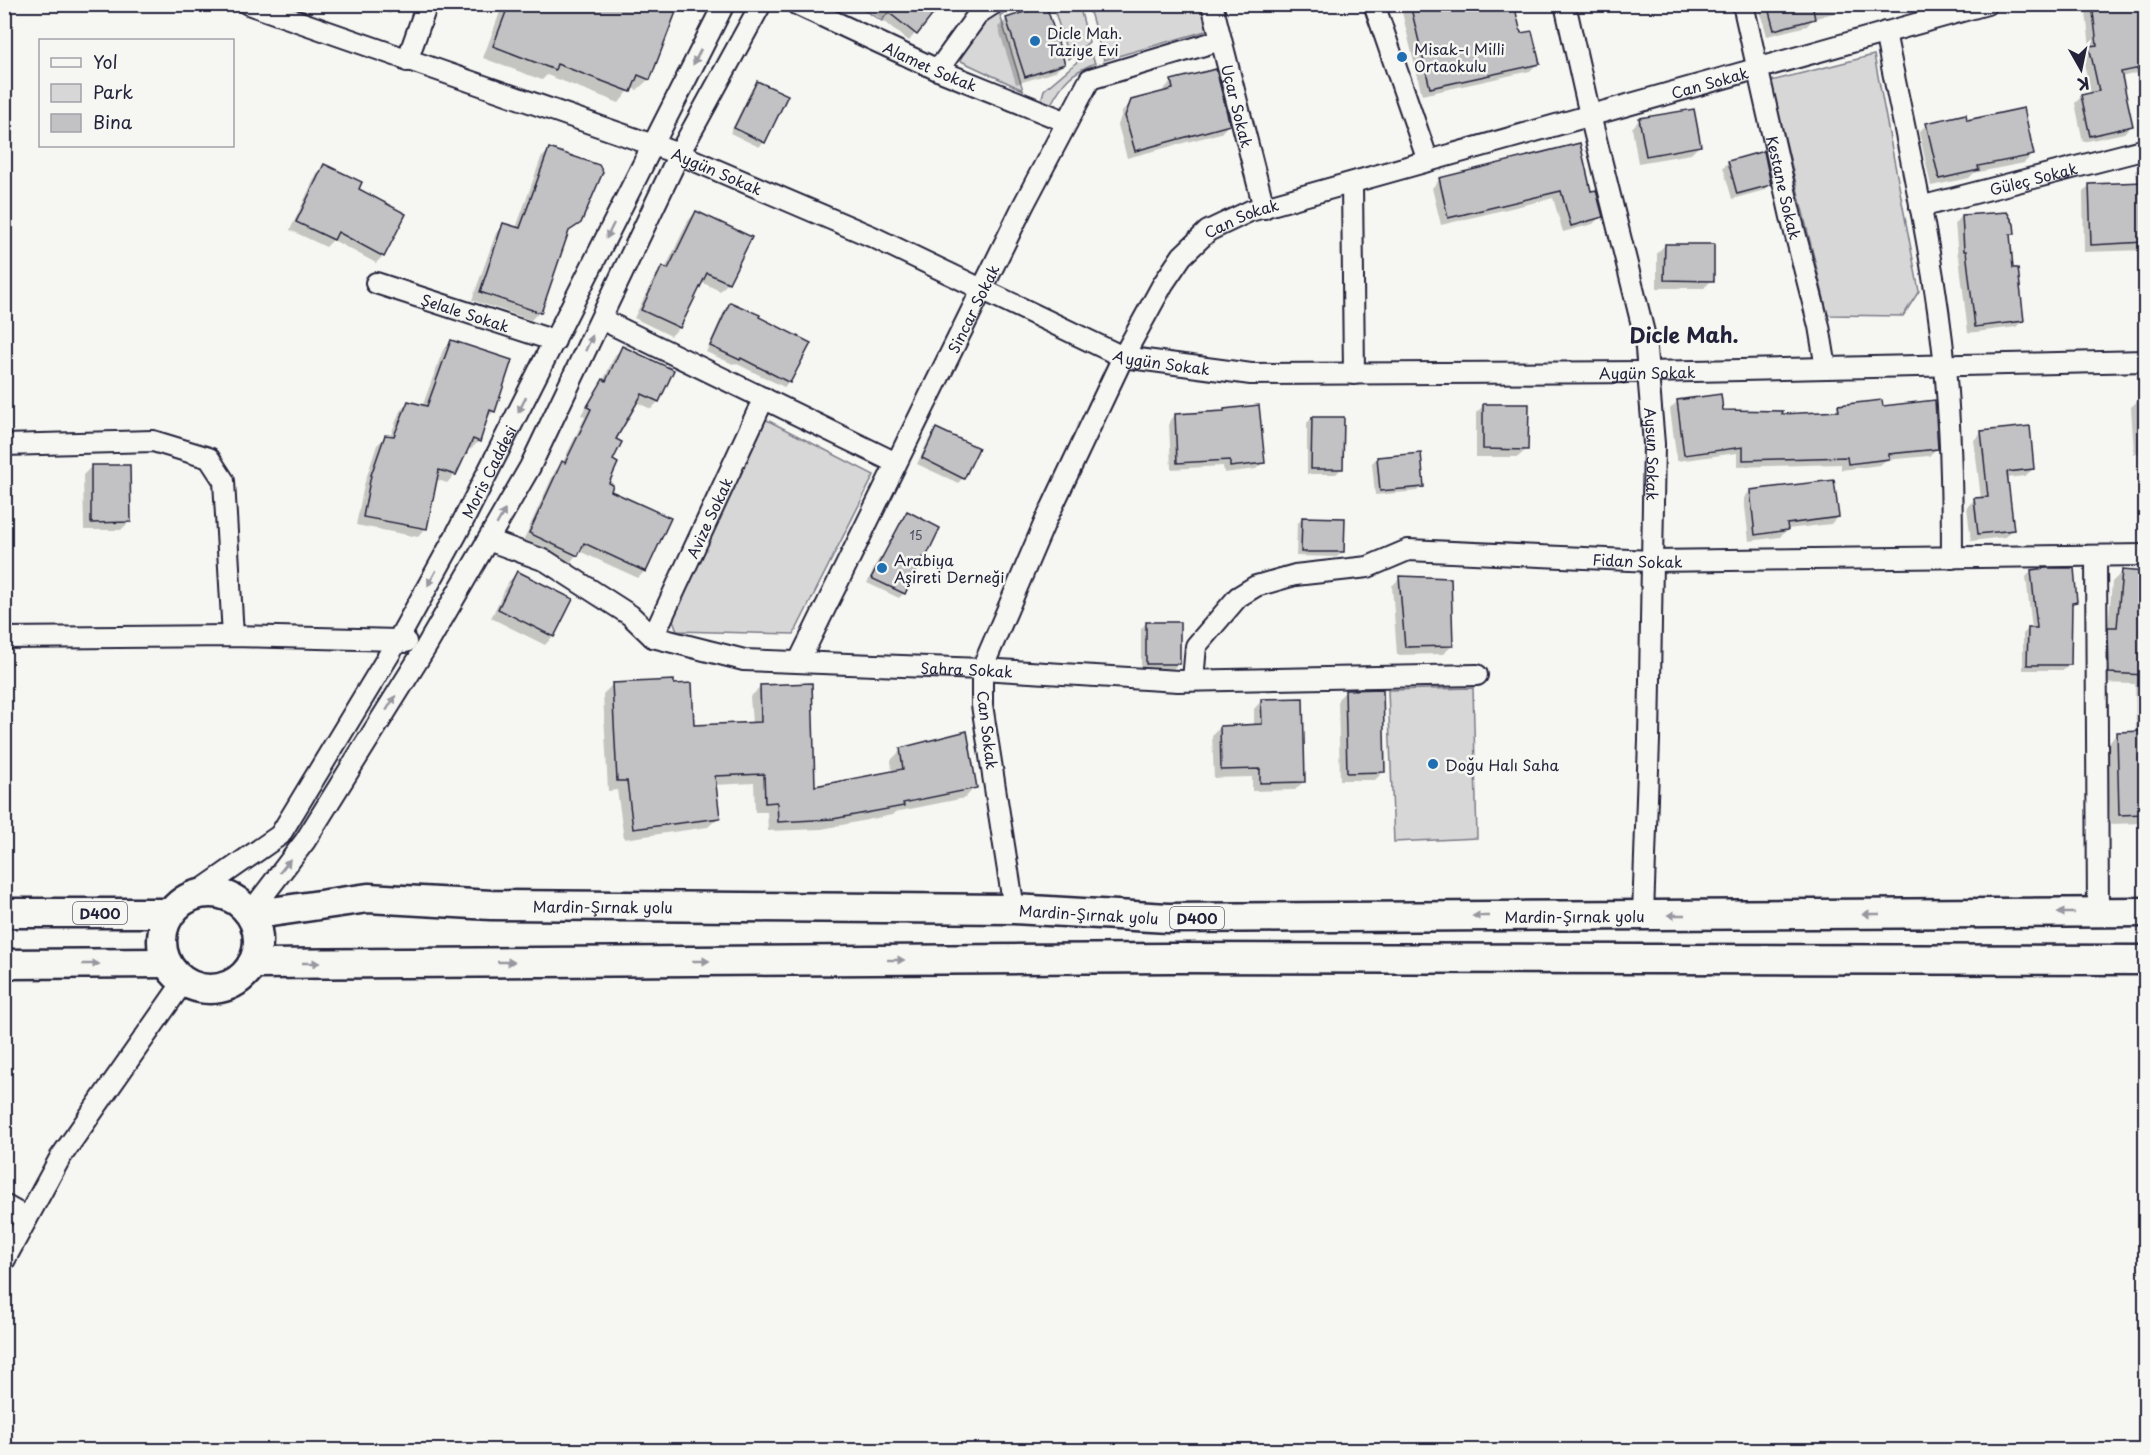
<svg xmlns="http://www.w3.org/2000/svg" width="2150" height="1455" font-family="'Playpen Sans',sans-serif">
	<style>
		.green { fill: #d7d7d7; stroke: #7c7c89; stroke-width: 1.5 }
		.shadow { fill: #0003 }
		.building { fill: #c2c2c4; stroke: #22223b; stroke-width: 1.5 }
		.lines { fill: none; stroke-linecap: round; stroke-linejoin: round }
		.minor-casing { stroke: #22223b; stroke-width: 24 }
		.highway-casing { stroke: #22223b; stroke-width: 33 }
		.minor { stroke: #f6f6f2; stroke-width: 20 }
		.highway { stroke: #f6f6f2; stroke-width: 28 }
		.oneway { fill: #9797a0 }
		.poi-dot { fill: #1f6fb2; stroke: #f6f6f2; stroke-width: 2 }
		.labels { text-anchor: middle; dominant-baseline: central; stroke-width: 5; stroke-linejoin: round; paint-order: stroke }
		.number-label { font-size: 12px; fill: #4a4a5d }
		.shield { fill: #f6f6f2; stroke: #626272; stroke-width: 1.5 }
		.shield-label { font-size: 14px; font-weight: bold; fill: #22223b }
		.poi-label { font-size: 15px; fill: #22223b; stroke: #f6f6f2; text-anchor: start }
		.street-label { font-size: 15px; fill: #22223b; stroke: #f6f6f2 }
		.district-label { font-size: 21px; font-weight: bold; fill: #22223b; stroke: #f6f6f2 }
	</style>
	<rect width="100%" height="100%" fill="#f6f6f2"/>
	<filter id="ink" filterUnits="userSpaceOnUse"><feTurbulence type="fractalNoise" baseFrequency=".0167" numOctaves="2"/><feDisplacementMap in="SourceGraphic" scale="12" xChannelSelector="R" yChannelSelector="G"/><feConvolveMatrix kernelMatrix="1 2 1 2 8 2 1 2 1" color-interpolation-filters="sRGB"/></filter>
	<g filter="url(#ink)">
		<g class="green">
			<polygon points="855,5 893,5 882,21"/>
			<polygon points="1004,5 1031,5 1000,15 1023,90 961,61 960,49 989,12"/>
			<polygon points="1053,5 1079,5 1089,42 1069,59"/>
			<polygon points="1088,5 1209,5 1216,28 1104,60"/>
			<path d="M 1090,51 L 1095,63 C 1071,73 1064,80 1051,104 L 1041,101 L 1044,90 Z"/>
			<polygon points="1874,55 1919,291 1903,316 1828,315 1771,81"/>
			<polygon points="765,419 874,475 794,634 677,631 670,611"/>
			<polygon points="1473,688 1477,838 1394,842 1388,690"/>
		</g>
		<g class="shadow">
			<polygon points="363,4 397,4 390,14"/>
			<polygon points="503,4 677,4 649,79 637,90 631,88 619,103 547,75 542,80 483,58"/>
			<polygon points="885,4 939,4 909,41 876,15"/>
			<polygon points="1400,4 1518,4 1513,7 1520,35 1538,63 1530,71 1422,95"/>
			<polygon points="1758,4 1864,4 1813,19 1807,26 1767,36"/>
			<polygon points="2085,4 2146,4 2146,71 2121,77 2131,126 2124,133 2083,142 2075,103 2082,96 2091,94 2082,55 2090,48"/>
			<polygon points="1007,19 1063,64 1055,72 1016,84 998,27"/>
			<polygon points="1171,82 1229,124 1221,133 1127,158 1118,125 1123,110 1132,102 1164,93 1163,90"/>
			<polygon points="757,83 764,142 759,147 730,133 752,88"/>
			<polygon points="1640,119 1699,146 1691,154 1638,163 1632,128"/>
			<polygon points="1966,121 2032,155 2024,163 1974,173 1969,178 1931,186 1919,132 1927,124"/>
			<polygon points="1579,144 1590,193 1601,216 1593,224 1563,232 1553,198 1441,225 1432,188 1439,180"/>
			<polygon points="550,150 580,222 566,234 539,312 531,320 472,300 496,233 504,224 516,228 541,158"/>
			<polygon points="1729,162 1770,184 1765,190 1732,199 1723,167"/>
			<polygon points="2146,163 2146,250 2084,252 2083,192 2090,185 2138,184 2135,171"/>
			<polygon points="324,166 357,190 383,256 376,263 333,240 326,247 290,230 317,173"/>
			<polygon points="696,212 728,283 720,291 701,282 679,328 671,336 634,318 655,276 663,268 665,269 688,221"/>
			<polygon points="1962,216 2013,233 2009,237 2011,270 2023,320 2016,327 1968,333 1959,257 1958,258 1955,223"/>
			<polygon points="1665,245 1712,280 1704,288 1657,288 1657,253"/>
			<polygon points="730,304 757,318 789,382 784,387 735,363 733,364 706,352 725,309"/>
			<polygon points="452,342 494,411 486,419 479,441 471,449 468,448 455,474 447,483 435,479 426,528 418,537 356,525 364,485 377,445 386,437 390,437 400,411 408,403 422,407 443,350"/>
			<polygon points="623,348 658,402 651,409 636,402 614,440 607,483 645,571 638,578 579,551 570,563 523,541 555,471 562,464 585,417 581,415 596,389 603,381 615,355"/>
			<polygon points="2146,398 2146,454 2134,454 2131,407 2140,399"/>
			<polygon points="1678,401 1722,412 1781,416 1832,413 1839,407 1882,407 1937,448 1929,456 1886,460 1880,465 1841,470 1841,464 1737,467 1737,453 1677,461 1670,409"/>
			<polygon points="1484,405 1527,449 1518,457 1476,457 1476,413"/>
			<polygon points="1222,413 1263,462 1256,469 1224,473 1223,466 1171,469 1169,422 1175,415"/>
			<polygon points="1312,418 1342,468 1336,474 1307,474 1307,423"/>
			<polygon points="937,429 963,478 958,483 917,464 931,435"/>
			<polygon points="1982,432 2033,469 2025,476 2006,478 2012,529 2005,537 1971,541 1967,507 1974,500 1981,499 1974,440"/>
			<polygon points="1377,458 1422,486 1417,491 1375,495 1372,463"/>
			<polygon points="91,467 129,522 121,530 84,530 83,475"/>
			<polygon points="4,478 8,478 8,534 4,538"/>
			<polygon points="1750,491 1837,517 1831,524 1787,529 1780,537 1749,541 1744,498"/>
			<polygon points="907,513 924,558 917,564 904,593 899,598 867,583 878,560 883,555 902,518"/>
			<polygon points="1302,519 1342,552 1337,557 1296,556 1297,524"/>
			<polygon points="2031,571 2076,602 2070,607 2069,665 2064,670 2023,670 2023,634 2028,629 2032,629 2026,577"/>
			<polygon points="2122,572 2146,574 2146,823 2110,824 2107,744 2117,734 2136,733 2135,684 2099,683 2099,638 2108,629 2112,582"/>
			<polygon points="518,573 571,599 553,636 545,645 491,618 509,581"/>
			<polygon points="1400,578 1452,646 1443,654 1397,655 1392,586"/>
			<polygon points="1146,623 1178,664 1173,669 1141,669 1141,629"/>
			<polygon points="613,684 673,686 693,727 752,724 750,697 761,687 813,788 892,772 891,760 901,750 975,787 965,798 895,812 892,815 822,829 768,831 767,812 755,812 754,783 714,785 719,817 708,827 624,839 617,790 608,791 603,694"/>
			<polygon points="1346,691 1384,771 1375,780 1340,780 1338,699"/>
			<polygon points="1262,700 1304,781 1295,790 1252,791 1252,777 1214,778 1212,735 1221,727 1254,726 1254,709"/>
		</g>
		<g class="building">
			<polygon points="509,4 679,4 650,80 638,75 631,92 557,64 555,70 493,46"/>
			<polygon points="878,4 941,4 917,35"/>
			<polygon points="1410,4 1514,4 1521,33 1532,31 1540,64 1430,88"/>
			<polygon points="1767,4 1812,4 1815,19 1774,30"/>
			<polygon points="2092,4 2145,4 2145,67 2121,72 2133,126 2090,136 2081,95 2099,91 2089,46 2097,45"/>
			<polygon points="1046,5 1065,64 1025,77 1006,18"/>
			<polygon points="1216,69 1230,125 1135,151 1125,116 1131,100 1173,89 1171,80"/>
			<polygon points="757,81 788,95 765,143 734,128"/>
			<polygon points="2024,108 2034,155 1978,166 1979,170 1939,179 1926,123 1966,114 1967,120"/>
			<polygon points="1694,109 1701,146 1646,156 1639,118"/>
			<polygon points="1580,143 1591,191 1596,190 1603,217 1571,226 1561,191 1448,218 1439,178"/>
			<polygon points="549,148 599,165 603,172 581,223 569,231 541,313 480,292 503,223 520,228"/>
			<polygon points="1764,151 1771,185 1737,194 1728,161"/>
			<polygon points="324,164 362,182 359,189 406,214 384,257 338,232 334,240 296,222"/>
			<polygon points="2145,182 2145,242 2091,245 2089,184"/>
			<polygon points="696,211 752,237 729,283 707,273 680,328 641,310 662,266 668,269"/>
			<polygon points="2007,212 2014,224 2015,234 2010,234 2013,268 2018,268 2024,321 1975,327 1966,251 1964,251 1962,215"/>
			<polygon points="1665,244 1714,244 1714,281 1664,280"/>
			<polygon points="730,302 760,315 759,317 811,343 790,383 741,358 740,360 710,346"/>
			<polygon points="451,340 512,360 495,412 490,410 480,442 473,439 456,475 439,470 427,529 363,517 371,475 385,435 394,436 408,401 427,406"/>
			<polygon points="622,346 674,370 659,402 642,394 616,439 622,442 613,460 618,463 609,483 613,485 611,491 671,518 646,572 584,543 578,556 529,533 562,461 565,463 591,409 587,407 603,379 606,381"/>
			<polygon points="1721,394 1723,410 1783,411 1782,414 1839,411 1838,405 1882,400 1883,406 1935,400 1938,449 1889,454 1889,459 1848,464 1847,457 1743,460 1743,447 1684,455 1677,400"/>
			<polygon points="1483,404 1529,404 1528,450 1483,449"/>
			<polygon points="1259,405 1265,463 1230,467 1230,460 1177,463 1175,414 1224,411 1224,409"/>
			<polygon points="1312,417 1344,417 1343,469 1311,469"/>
			<polygon points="2030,426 2034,469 2007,472 2014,530 1978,534 1974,498 1988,497 1981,431"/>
			<polygon points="936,428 979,448 964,479 922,458"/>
			<polygon points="1421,453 1424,487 1380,491 1377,457"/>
			<polygon points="91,465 130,465 131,522 91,523"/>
			<polygon points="1834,480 1839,517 1787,524 1788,530 1755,535 1750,490"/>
			<polygon points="907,511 940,528 925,559 922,557 905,594 871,578"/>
			<polygon points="1302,517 1345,518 1344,552 1301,552"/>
			<polygon points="2046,568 2074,568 2077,602 2072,603 2071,665 2027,665 2028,628 2037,628 2031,570"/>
			<polygon points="2122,570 2145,572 2144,675 2109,673 2108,627 2117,627"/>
			<polygon points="517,571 573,599 554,637 498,609"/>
			<polygon points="1399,576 1451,578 1453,646 1405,647"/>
			<rect x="1146" y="622" width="34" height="42"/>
			<polygon points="674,680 674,684 692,683 694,725 761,722 760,685 812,683 815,786 903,769 900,748 967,731 977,788 903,803 904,806 833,819 778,822 777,802 765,803 764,774 715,776 720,818 633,829 627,781 617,781 612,683"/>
			<polygon points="1383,689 1385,772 1347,773 1345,690"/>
			<polygon points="1303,698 1305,782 1260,783 1260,769 1221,770 1220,726 1262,724 1261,699"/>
			<polygon points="2145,731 2145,814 2119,815 2117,732"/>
		</g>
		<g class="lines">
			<defs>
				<g id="minor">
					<path id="s1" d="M 248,4 L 679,154 L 873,237 L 1123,357 L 1251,374 L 1648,372 L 2146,361"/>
					<path id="s2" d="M 796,4 L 938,70 L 1067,122"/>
					<path id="s3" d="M 1212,4 L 1264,208"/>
					<polyline points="1374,4 1428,161"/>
					<path id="s4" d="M 1565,4 L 1590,115 L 1645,337 L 1654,444 L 1649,740 L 1643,915"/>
					<path id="s5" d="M 1743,4 L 1791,217 L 1819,326 L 1826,368"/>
					<path d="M 1885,32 C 1907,143 1934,255 1945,368 C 1951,431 1952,495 1952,558"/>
					<polyline points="407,61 427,4"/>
					<polyline points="938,70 979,13 993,4"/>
					<polyline points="1352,183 1354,374"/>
					<path id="s6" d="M 1920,207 L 2146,149"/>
					<path id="s7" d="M 376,283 L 555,341"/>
					<polyline points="601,319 896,463"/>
					<polyline points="4,445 153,441 209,458 224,481 233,636"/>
					<path id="s8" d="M 488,540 L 546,561 L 630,615 L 653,637 L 744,660 L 982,669 L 1178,681 L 1477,675"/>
					<polyline points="2096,556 2098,912"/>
					<path id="s9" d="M 653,637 L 764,398"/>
					<polyline points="4,638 233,636 398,640 406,642"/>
					<path id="s10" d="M 799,661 L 1024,204 L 1090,79 L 1221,40"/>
					<path id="s11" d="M 1193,680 L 1196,646 L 1238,597 L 1256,586 L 1295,575 L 1368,567 L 1408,550 L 1652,561 L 2146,555"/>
					<path id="s12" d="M 194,895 L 280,835 L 398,640 L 456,535 L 724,4"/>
					<path id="s13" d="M 1014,909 L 982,705 L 982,669 L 1045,522 L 1123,357 L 1163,284 L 1182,256 L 1208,231 L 1250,211 L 1987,4"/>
					<polyline points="250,913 305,841 426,647 530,467 679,154 761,4"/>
					<polyline points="4,1205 27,1218"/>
					<polyline points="4,1261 60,1158 184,981"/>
				</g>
				<g id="highway">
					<circle cx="210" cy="941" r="48"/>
					<polyline points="4,913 170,913"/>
					<path id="s14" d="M 250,913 L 271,912 L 368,898 L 491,905 L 1014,909 L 1168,918 L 2146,912"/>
					<polyline points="4,964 167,963"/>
					<polyline points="252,964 1171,958 2146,960"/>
				</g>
			</defs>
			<use href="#minor" class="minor-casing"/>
			<use href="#highway" class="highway-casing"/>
			<use href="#minor" class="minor"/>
			<use href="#highway" class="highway"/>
		</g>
		<defs><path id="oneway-solid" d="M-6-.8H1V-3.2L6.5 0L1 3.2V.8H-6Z" transform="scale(1.5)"/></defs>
		<g class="oneway">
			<use href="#oneway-solid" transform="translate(697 57) rotate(117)"/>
			<use href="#oneway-solid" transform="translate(610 231) rotate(116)"/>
			<use href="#oneway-solid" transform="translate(589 343) rotate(-65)"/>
			<use href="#oneway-solid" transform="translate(522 405) rotate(117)"/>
			<use href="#oneway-solid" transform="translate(501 517) rotate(-60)"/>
			<use href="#oneway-solid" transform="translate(432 578) rotate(119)"/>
			<use href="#oneway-solid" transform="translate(391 703) rotate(-58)"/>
			<use href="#oneway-solid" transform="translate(285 866) rotate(-52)"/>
			<use href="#oneway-solid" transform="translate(2066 913) rotate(180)"/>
			<use href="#oneway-solid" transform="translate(1871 914) rotate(180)"/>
			<use href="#oneway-solid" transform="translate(1676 915) rotate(180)"/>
			<use href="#oneway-solid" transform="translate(1481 916) rotate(180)"/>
			<use href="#oneway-solid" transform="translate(896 960)"/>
			<use href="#oneway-solid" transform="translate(701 961)"/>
			<use href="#oneway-solid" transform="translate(506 962)"/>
			<use href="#oneway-solid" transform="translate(311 963)"/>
			<use href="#oneway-solid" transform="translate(91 964)"/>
		</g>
	</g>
	<g class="poi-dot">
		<circle cx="1035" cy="41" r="6"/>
		<circle cx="1402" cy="57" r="6"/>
		<circle cx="882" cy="568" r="6"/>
		<circle cx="1433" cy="764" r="6"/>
	</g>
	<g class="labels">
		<g class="number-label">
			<text x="916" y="535">15</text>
		</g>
		<g class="shield">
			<rect x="73" y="902" width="54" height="22" rx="4.5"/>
			<rect x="1170" y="907" width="54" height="22" rx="4.5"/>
		</g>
		<g class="shield-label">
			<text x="100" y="913">D400</text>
			<text x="1197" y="918">D400</text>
		</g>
		<g class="poi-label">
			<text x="1047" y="32">Dicle Mah.<tspan x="1047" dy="17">Taziye Evi</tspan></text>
			<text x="1414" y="48">Misak-ı Milli<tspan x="1414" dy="17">Ortaokulu</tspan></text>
			<text x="894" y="559">Arabiya<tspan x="894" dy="17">Aşireti Derneği</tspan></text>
			<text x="1445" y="764">Doğu Halı Saha</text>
		</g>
		<g class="street-label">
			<text stroke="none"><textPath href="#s2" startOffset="148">Alamet Sokak</textPath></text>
			<text stroke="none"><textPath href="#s13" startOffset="1262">Can Sokak</textPath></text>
			<text stroke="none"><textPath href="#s3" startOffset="105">Uçar Sokak</textPath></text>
			<text stroke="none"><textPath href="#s1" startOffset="498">Aygün Sokak</textPath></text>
			<text stroke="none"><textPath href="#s6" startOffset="117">Güleç Sokak</textPath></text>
			<text stroke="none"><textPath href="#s5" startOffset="188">Kestane Sokak</textPath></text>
			<text stroke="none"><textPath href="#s13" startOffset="774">Can Sokak</textPath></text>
			<text stroke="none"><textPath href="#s10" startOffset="393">Sincar Sokak</textPath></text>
			<text stroke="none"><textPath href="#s7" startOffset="94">Şelale Sokak</textPath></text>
			<text stroke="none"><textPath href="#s1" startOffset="984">Aygün Sokak</textPath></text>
			<text stroke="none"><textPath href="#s1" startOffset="1470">Aygün Sokak</textPath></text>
			<text stroke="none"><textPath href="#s4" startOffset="460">Aysun Sokak</textPath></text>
			<text stroke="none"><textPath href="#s12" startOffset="524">Moris Caddesi</textPath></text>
			<text stroke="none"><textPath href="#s9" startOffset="132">Avize Sokak</textPath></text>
			<text stroke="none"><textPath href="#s11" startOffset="507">Fidan Sokak</textPath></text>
			<text stroke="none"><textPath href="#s8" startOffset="510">Sahra Sokak</textPath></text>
			<text transform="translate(988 730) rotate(83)">Can Sokak</text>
			<text stroke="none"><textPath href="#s14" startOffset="354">Mardin-Şırnak yolu</textPath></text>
			<text stroke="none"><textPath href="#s14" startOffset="840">Mardin-Şırnak yolu</textPath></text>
			<text stroke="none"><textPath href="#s14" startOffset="1326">Mardin-Şırnak yolu</textPath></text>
		</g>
		<g class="district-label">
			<text x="1684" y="334">Dicle Mah.</text>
		</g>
	</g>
	<rect width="2150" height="1455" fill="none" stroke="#f6f6f2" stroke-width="24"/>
	<rect x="12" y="12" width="2126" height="1431" fill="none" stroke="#22223b" stroke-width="2" filter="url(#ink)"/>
	<rect x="39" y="39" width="195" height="108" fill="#f6f6f2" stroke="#a1a1a9" stroke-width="1.5"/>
	<rect x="51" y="58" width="30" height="9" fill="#f6f6f2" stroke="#a1a1a9" stroke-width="1.5"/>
	<text x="93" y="69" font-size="18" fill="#22223b">Yol</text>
	<rect x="51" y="84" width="30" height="18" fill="#d7d7d7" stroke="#a1a1a9" stroke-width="1.5"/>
	<text x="93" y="99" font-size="18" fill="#22223b">Park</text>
	<rect x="51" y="114" width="30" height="18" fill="#c2c2c4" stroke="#a1a1a9" stroke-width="1.5"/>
	<text x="93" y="129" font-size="18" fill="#22223b">Bina</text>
	<g transform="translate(2081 69) rotate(171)" stroke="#f6f6f2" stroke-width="4.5" paint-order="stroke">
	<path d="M0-4.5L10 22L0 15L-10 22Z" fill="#22223b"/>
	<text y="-9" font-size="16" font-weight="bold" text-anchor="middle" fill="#22223b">K</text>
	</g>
</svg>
